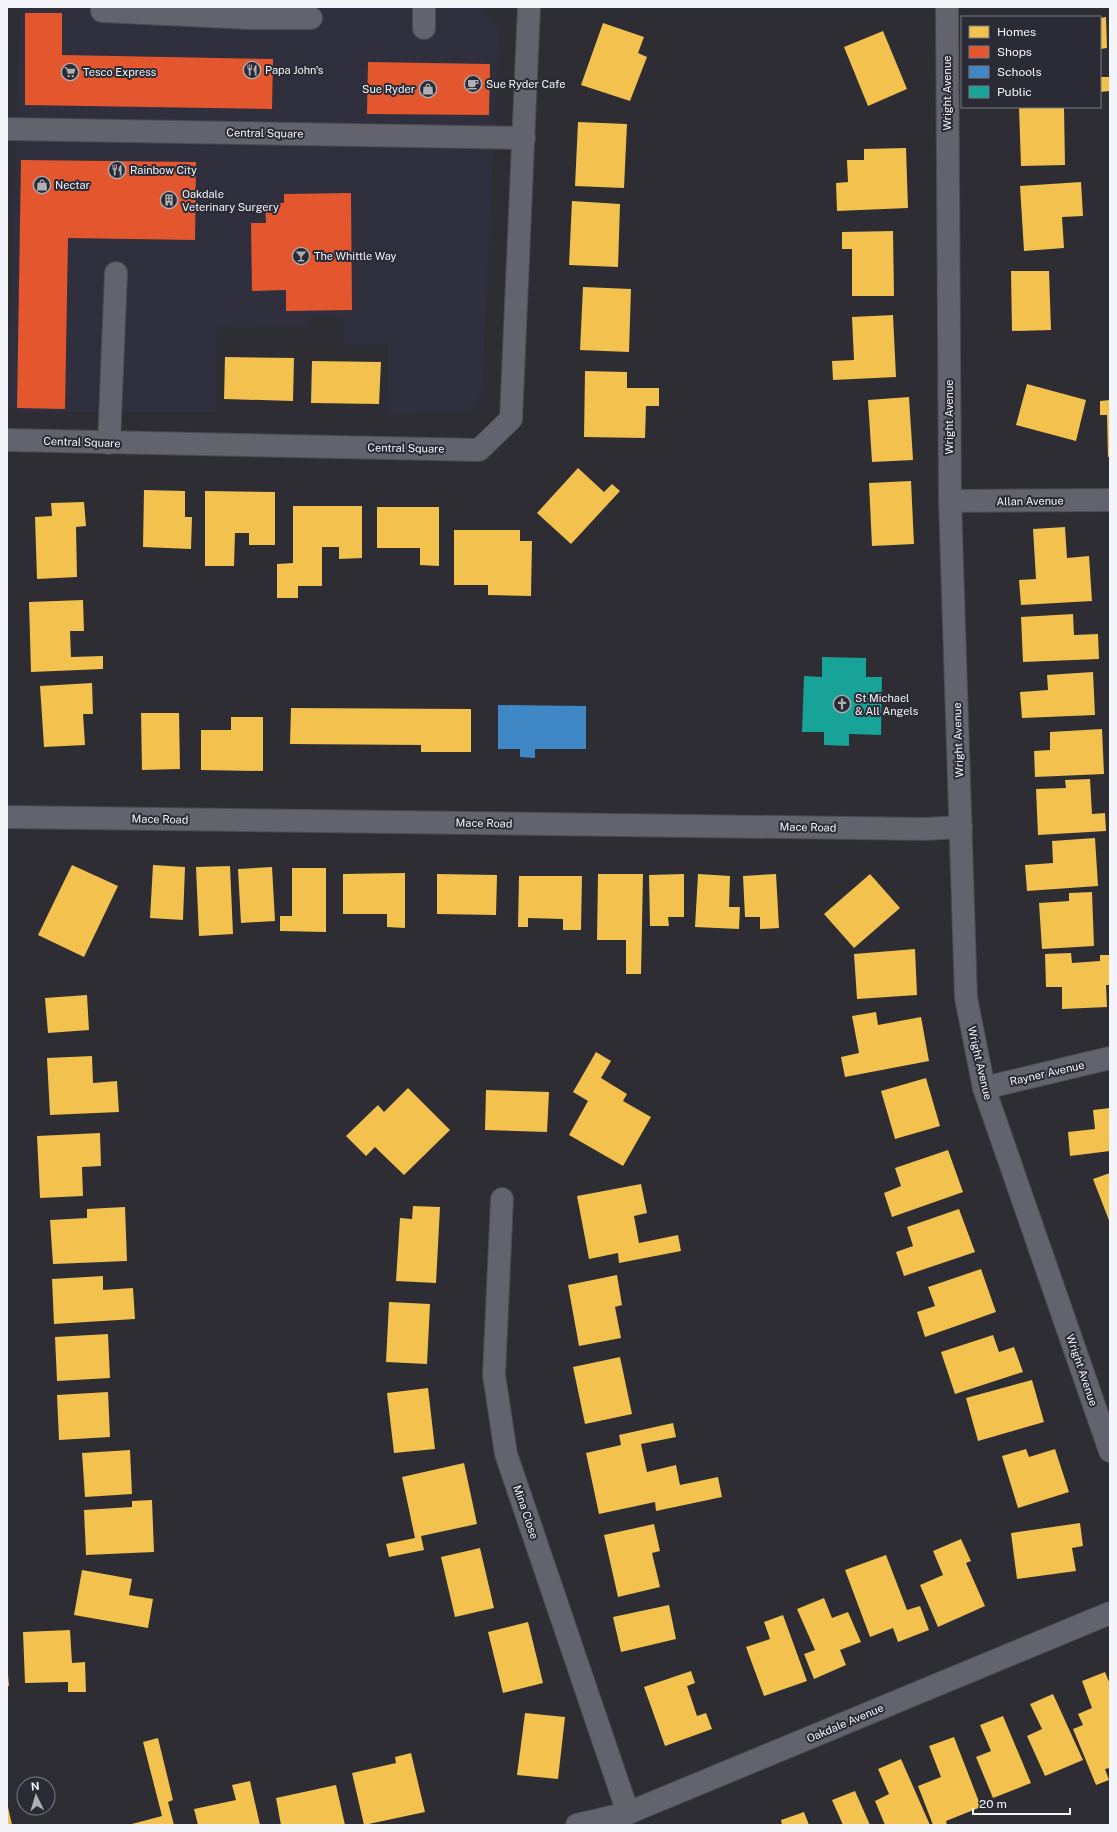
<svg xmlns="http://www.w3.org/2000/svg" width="1117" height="1832" font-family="'Public Sans',sans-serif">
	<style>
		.built { fill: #2f2f3d }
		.homes { fill: #f2c14e }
		.shops { fill: #e4572e }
		.schools { fill: #3f88c5 }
		.public { fill: #17a398 }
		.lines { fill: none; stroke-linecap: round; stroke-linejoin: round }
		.minor-casing { stroke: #4a4a4e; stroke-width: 24 }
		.minor { stroke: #63636e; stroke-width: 22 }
		.labels { text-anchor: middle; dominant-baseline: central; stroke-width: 4; stroke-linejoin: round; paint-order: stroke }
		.poi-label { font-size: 11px; fill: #f4f4fb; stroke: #2b2b35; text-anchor: start }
		.street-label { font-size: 11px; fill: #f4f4fb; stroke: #2b2b35 }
	</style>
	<rect width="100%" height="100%" fill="#2d2d33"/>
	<polygon class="built" points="28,7 480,7 499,28 482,393 470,413 387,414 388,344 344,344 343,317 310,317 308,326 217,327 216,412 22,413 8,404 20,14"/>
	<g class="homes">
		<polygon points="1106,17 1107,48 1100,49 1100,18"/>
		<polygon points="603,23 644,37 638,53 647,57 630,101 581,85"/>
		<polygon points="883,31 907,89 868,106 844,47"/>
		<polygon points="1100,77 1110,77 1110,91 1100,92"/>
		<polygon points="1019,107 1064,107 1065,165 1021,166"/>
		<polygon points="578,122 627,124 624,188 575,186"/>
		<polygon points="906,148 908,208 837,211 836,183 848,182 847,160 864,160 864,149"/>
		<polygon points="1081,182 1083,216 1062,217 1064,248 1024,251 1020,186"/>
		<polygon points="572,201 620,204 618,267 569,265"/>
		<polygon points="893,231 894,296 852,296 852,249 842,249 842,232"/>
		<polygon points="1011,271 1049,271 1051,330 1012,331"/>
		<polygon points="583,287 631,289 629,352 580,350"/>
		<polygon points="893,315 896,377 833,380 832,361 854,360 852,317"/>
		<polygon points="225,357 294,358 293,401 224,399"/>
		<polygon points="312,361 381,362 379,404 311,403"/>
		<polygon points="585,371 627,372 627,388 659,388 659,406 646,406 645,438 584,437"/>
		<polygon points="1027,384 1086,400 1076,441 1016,425"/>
		<polygon points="909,397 913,460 872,462 868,400"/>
		<polygon points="1110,400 1110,457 1108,457 1107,415 1100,415 1100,401"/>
		<polygon points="578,468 604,492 612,484 620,491 571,544 537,513"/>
		<polygon points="911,481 914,544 872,546 869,483"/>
		<polygon points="144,490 185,491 185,517 192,517 191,549 143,547"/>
		<polygon points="205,491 275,492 275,545 249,545 249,533 235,533 234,566 205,566"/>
		<polygon points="84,502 86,526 76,527 77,577 37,579 35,517 52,516 51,503"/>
		<polygon points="293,506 362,506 362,558 339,559 339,547 322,547 322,586 298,586 298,598 277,598 277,564 293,563"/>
		<polygon points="377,507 439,507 439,566 420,565 420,548 377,548"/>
		<polygon points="1065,527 1067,558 1089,556 1092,601 1021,605 1019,580 1036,579 1033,529"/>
		<polygon points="454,530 520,530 520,541 532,541 531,596 488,595 488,585 454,585"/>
		<polygon points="83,600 84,631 70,631 71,657 103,656 103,669 31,672 29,602"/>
		<polygon points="1073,614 1074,635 1098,634 1099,659 1023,662 1021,617"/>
		<polygon points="1093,672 1095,715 1022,718 1020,692 1048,690 1047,675"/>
		<polygon points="92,683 93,714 83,714 85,745 44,747 40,686"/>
		<polygon points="291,708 471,709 471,752 421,752 421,745 290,744"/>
		<polygon points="141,713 179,713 180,769 142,770"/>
		<polygon points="231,717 263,717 263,771 201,770 201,730 231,730"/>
		<polygon points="1102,729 1104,774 1035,777 1034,751 1050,750 1050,732"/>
		<polygon points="1090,779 1092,814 1105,813 1106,831 1038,835 1036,789 1066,788 1065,780"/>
		<polygon points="1095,838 1098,886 1027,891 1025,865 1053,863 1052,841"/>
		<polygon points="72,865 118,886 84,957 38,935"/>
		<polygon points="153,865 185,867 183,920 150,918"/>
		<polygon points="230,866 233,934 199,936 196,867"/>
		<polygon points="272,867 275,921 241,923 238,869"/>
		<polygon points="292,868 326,868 326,932 280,931 280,916 292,916"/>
		<polygon points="405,873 405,928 387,927 387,914 343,914 343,874"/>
		<polygon points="437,874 497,875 496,915 437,914"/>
		<polygon points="598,874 643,874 641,974 626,974 626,940 597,940"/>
		<polygon points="684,874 684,917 668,917 669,926 650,926 649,875"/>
		<polygon points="698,874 730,876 729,907 740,907 739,929 695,927"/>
		<polygon points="776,874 779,928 760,929 760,917 745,917 743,876"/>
		<polygon points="870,874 900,908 854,948 824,914"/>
		<polygon points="519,876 582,876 581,930 563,930 563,919 528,918 528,927 518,927"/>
		<polygon points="1092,892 1094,946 1042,949 1039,903 1069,901 1069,893"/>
		<polygon points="915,949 917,995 857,999 854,954"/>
		<polygon points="1071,953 1072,963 1100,961 1100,955 1110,955 1110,985 1106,985 1107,1007 1062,1009 1062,987 1046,987 1045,954"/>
		<polygon points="87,995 89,1030 48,1033 45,998"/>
		<polygon points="876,1012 878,1025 921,1017 929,1061 845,1077 841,1057 859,1053 852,1016"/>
		<polygon points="596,1052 611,1061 601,1078 627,1094 623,1101 651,1117 623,1166 569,1135 588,1101 573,1092"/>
		<polygon points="92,1056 93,1083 117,1081 119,1112 50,1115 47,1058"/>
		<polygon points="926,1078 940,1126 895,1139 881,1091"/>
		<polygon points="408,1088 450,1130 404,1175 375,1147 366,1156 346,1136 378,1105 384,1112"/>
		<polygon points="486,1090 549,1092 547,1132 485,1130"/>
		<polygon points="1110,1108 1110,1151 1070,1156 1068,1132 1095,1129 1093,1110"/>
		<polygon points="100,1133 101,1166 82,1167 83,1196 40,1198 37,1136"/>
		<polygon points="948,1150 963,1192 892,1217 884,1193 901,1186 895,1168"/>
		<polygon points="1110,1173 1110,1223 1093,1179"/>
		<polygon points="641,1184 647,1213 634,1216 639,1243 678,1235 681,1251 619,1263 618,1253 589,1259 577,1196"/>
		<polygon points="413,1206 440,1207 436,1283 396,1281 400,1218 412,1219"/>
		<polygon points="125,1207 127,1261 53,1264 50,1220 87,1218 87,1209"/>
		<polygon points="959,1209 975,1252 904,1276 896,1252 913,1246 907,1227"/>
		<polygon points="981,1269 996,1312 925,1337 917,1312 935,1306 928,1287"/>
		<polygon points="617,1275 622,1305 615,1307 621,1338 579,1346 568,1285"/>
		<polygon points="103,1276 103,1290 133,1288 135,1319 54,1324 52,1279"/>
		<polygon points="389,1302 430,1304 427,1364 386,1362"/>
		<polygon points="108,1334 110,1378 57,1381 55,1337"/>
		<polygon points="993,1335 999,1352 1014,1347 1023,1372 955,1394 941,1352"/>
		<polygon points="620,1357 632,1414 585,1424 573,1367"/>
		<polygon points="1032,1380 1044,1422 978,1441 966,1398"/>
		<polygon points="428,1388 435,1449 394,1453 387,1393"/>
		<polygon points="108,1392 110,1437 59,1440 57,1395"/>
		<polygon points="673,1423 676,1437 641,1444 647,1472 676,1465 680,1485 718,1477 722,1497 656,1511 655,1502 599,1514 586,1453 621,1445 619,1435"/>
		<polygon points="1026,1449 1029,1457 1055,1449 1069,1492 1018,1508 1002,1456"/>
		<polygon points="130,1450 132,1494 85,1497 82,1453"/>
		<polygon points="464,1463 477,1524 421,1536 424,1550 389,1557 386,1544 415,1538 402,1477"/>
		<polygon points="152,1500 154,1552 86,1555 84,1510 132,1507 132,1501"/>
		<polygon points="1080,1523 1083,1546 1072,1548 1076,1571 1017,1579 1011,1533"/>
		<polygon points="654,1524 660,1551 652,1553 660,1587 618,1597 604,1535"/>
		<polygon points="961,1539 971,1561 966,1563 985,1606 938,1627 920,1585 943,1575 933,1551"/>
		<polygon points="480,1548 494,1608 455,1617 441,1557"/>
		<polygon points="886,1555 907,1610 920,1606 929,1630 898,1642 893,1628 870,1637 845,1570"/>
		<polygon points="82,1570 132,1579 129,1595 153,1599 148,1628 74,1615"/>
		<polygon points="824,1598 832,1618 848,1612 861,1642 840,1650 846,1665 814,1679 804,1654 815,1650 797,1609"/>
		<polygon points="669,1605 676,1639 621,1652 613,1617"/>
		<polygon points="783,1615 807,1681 764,1696 746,1647 770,1639 764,1622"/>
		<polygon points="528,1622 543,1683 503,1693 488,1632"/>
		<polygon points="70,1630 72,1663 85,1662 86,1692 68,1692 68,1682 25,1683 23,1632"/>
		<polygon points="7,1665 9,1686 7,1686"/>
		<polygon points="691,1671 695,1683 687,1686 697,1716 706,1713 712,1729 665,1746 644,1687"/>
		<polygon points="1105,1672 1110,1684 1110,1768 1105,1769 1109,1780 1096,1785 1073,1729 1083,1725 1078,1714 1092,1708 1082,1681"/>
		<polygon points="1053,1694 1083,1760 1045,1776 1027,1736 1042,1729 1030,1704"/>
		<polygon points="525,1713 565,1717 558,1779 517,1775"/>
		<polygon points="1003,1716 1031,1783 993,1798 976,1757 991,1751 980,1725"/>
		<polygon points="954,1737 981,1807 946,1821 947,1825 933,1825 918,1786 941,1777 929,1746"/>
		<polygon points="158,1738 173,1800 168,1802 174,1825 128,1825 162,1816 143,1742"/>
		<polygon points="411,1753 425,1812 364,1825 352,1773 396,1763 395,1757"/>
		<polygon points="901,1759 930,1825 885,1825 875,1801 889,1794 878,1769"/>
		<polygon points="250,1781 260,1825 198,1825 194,1809 236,1800 232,1785"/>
		<polygon points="336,1785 345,1825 281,1825 276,1798"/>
		<polygon points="855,1791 870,1825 843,1825 832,1800"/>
		<polygon points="7,1807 8,1807 12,1825 7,1825"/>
		<polygon points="804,1812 809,1825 782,1825 781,1820"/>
	</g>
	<g class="shops">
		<polygon points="25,13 62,13 62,55 273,59 272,109 25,105"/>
		<polygon points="368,62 490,64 489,115 367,114"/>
		<polygon points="21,160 196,162 195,240 68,238 65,409 17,408"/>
		<polygon points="351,193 352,310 286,311 286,290 252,291 251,223 266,223 265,203 284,203 284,194"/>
	</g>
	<polygon class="schools" points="498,705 586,706 586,749 535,749 535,758 520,757 520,749 498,749"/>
	<polygon class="public" points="822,657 866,658 866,677 882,677 881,735 849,734 849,746 824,745 824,732 802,732 804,676 822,677"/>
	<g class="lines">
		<defs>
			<g id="minor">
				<polyline points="102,7 102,11 249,18 311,18"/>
				<polyline points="424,7 424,28"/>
				<polyline points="947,7 950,501 966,998 984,1088 1110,1451"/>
				<polyline points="7,129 524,138"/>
				<polyline points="7,440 479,450 511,419 529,7"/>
				<polyline points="109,443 116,273"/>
				<polyline points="950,501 1110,500"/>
				<polyline points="7,817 925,829 961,827"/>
				<polyline points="984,1088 1110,1058"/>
				<polyline points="502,1199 494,1375 506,1454 628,1813"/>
				<polyline points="577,1825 628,1813 1110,1613"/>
			</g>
		</defs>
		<use href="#minor" class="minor-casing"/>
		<use href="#minor" class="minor"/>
	</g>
	<defs>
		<symbol id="restaurant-ring" viewBox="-11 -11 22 22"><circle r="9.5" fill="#2b2b35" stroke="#aeaeb5" stroke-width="1.5"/><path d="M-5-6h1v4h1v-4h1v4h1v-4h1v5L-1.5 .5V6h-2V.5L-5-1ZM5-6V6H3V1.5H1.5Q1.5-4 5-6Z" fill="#aeaeb5"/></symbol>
		<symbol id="supermarket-ring" viewBox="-11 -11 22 22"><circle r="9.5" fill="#2b2b35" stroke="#aeaeb5" stroke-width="1.5"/><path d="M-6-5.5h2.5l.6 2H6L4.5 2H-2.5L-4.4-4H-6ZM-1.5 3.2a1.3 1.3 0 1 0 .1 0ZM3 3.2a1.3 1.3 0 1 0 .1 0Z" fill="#aeaeb5"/></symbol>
		<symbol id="cafe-ring" viewBox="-11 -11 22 22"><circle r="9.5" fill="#2b2b35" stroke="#aeaeb5" stroke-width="1.5"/><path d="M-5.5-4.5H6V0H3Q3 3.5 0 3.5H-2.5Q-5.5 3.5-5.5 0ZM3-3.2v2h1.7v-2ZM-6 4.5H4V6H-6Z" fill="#aeaeb5"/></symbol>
		<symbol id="shop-ring" viewBox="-11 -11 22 22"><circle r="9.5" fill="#2b2b35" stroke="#aeaeb5" stroke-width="1.5"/><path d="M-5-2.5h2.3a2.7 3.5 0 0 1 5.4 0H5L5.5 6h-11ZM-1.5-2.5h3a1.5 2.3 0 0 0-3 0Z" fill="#aeaeb5"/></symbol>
		<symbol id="building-ring" viewBox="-11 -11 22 22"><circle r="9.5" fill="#2b2b35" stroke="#aeaeb5" stroke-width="1.5"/><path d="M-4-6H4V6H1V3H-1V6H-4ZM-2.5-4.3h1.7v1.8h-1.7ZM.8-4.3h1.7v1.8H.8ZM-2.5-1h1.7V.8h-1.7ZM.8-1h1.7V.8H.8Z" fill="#aeaeb5"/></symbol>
		<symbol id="bar-ring" viewBox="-11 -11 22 22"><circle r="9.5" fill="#2b2b35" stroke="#aeaeb5" stroke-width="1.5"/><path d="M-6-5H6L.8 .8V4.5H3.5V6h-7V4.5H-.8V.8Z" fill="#aeaeb5"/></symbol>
		<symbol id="church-ring" viewBox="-11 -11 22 22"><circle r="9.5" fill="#2b2b35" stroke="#aeaeb5" stroke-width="1.5"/><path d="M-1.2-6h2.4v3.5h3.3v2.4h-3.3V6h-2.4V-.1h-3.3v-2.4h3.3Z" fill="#aeaeb5"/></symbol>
	</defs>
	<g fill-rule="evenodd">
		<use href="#restaurant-ring" x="242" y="60" width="20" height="20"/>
		<use href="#supermarket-ring" x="60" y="62" width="20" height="20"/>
		<use href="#cafe-ring" x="463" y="74" width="20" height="20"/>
		<use href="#shop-ring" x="418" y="79" width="20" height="20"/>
		<use href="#restaurant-ring" x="107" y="160" width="20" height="20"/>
		<use href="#shop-ring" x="32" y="175" width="20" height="20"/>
		<use href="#building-ring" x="159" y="190" width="20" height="20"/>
		<use href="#bar-ring" x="291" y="246" width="20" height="20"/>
		<use href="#church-ring" x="832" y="694" width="20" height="20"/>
	</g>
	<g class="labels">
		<g class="poi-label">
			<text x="265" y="70">Papa John's</text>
			<text x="83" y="72">Tesco Express</text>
			<text x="486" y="84">Sue Ryder Cafe</text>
			<text x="415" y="89" text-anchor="end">Sue Ryder</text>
			<text x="130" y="170">Rainbow City</text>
			<text x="55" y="185">Nectar</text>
			<text x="182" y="194">Oakdale<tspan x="182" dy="13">Veterinary Surgery</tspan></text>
			<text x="314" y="256">The Whittle Way</text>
			<text x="855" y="698">St Michael<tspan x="855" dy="13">&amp; All Angels</tspan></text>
		</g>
		<g class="street-label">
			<text transform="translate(947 93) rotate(-90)">Wright Avenue</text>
			<text transform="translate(265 133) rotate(1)">Central Square</text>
			<text transform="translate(949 417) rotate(-90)">Wright Avenue</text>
			<text transform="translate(82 442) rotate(2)">Central Square</text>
			<text transform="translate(406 448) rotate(1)">Central Square</text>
			<text transform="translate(1030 501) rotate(-1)">Allan Avenue</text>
			<text transform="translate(958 740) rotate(-92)">Wright Avenue</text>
			<text transform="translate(160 819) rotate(1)">Mace Road</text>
			<text transform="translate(484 823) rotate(1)">Mace Road</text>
			<text transform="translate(808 827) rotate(1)">Mace Road</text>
			<text transform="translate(980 1063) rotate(77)">Wright Avenue</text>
			<text transform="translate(1047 1073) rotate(-13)">Rayner Avenue</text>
			<text transform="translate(1082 1370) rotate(71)">Wright Avenue</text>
			<text transform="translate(526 1512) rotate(71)">Mina Close</text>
			<text transform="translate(845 1723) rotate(-23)">Oakdale Avenue</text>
		</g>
	</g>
	<rect width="1117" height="1832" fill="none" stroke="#f4f4fb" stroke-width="16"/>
	<rect x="961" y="16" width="140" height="92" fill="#2b2b35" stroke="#7b7b84"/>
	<rect x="969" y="26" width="20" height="12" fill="#f2c14e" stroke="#7b7b84"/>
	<text x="997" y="36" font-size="12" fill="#f4f4fb">Homes</text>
	<rect x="969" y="46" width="20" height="12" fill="#e4572e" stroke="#7b7b84"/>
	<text x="997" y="56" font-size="12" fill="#f4f4fb">Shops</text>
	<rect x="969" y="66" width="20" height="12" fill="#3f88c5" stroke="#7b7b84"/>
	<text x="997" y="76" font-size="12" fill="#f4f4fb">Schools</text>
	<rect x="969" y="86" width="20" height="12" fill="#17a398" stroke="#7b7b84"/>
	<text x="997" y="96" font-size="12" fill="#f4f4fb">Public</text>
	<g transform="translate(36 1796) rotate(355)"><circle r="19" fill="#2b2b35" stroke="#7b7b84"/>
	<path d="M0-3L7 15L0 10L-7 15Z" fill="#aeaeb5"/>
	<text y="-6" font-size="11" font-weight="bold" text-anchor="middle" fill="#f4f4fb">N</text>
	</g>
	<path d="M973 1808v6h97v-6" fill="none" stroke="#f4f4fb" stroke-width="2"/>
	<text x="979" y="1808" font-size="12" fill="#f4f4fb" stroke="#2b2b35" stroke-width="3" paint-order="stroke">20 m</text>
</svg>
